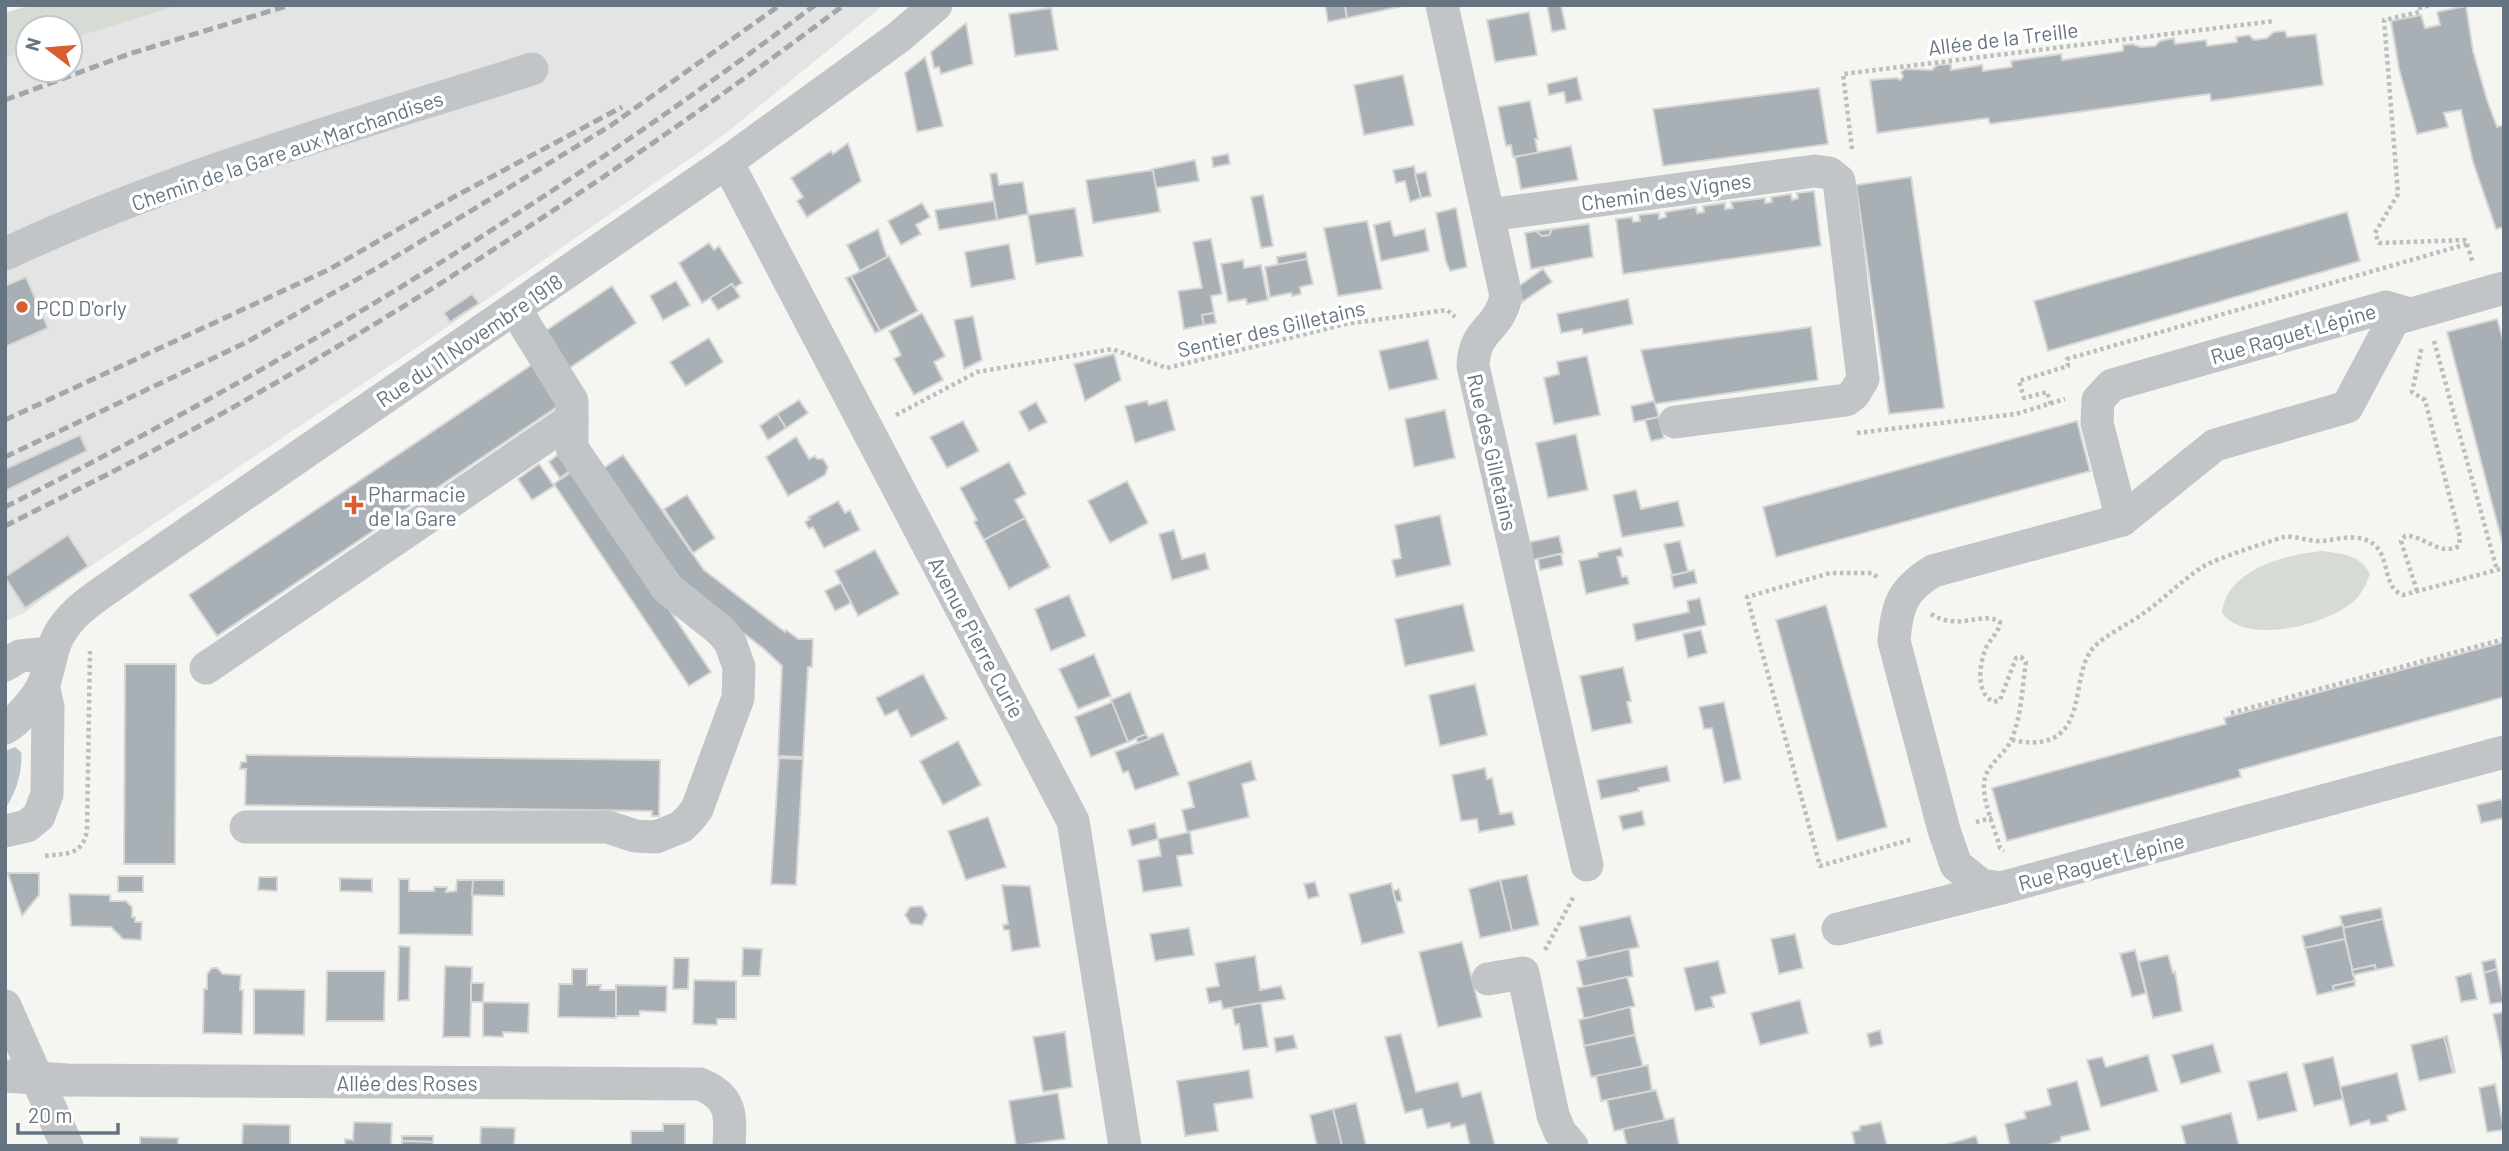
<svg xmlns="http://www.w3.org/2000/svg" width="2509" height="1151" font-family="Barlow,sans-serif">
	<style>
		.built { fill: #e3e4e3; fill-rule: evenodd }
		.green { fill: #d6dcd3 }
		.water { fill: #bbc4c9 }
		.building { fill: #a8afb5; stroke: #d7d7d5; stroke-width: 2 }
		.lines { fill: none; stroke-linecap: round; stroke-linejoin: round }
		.path { stroke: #bbbdbf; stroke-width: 4.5; stroke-dasharray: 3.5 3.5; stroke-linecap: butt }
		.minor { stroke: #c1c5c8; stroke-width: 33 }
		.rail { stroke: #a2a7ac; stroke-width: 5; stroke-dasharray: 10 5; stroke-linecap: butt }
		.poi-dot { fill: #d75e31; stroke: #fff; stroke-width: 2.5 }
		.labels { text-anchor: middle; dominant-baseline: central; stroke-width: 7; stroke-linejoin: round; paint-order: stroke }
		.street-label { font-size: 21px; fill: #667481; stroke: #fff }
		.poi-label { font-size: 21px; fill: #667481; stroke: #fff; text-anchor: start }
	</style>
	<rect width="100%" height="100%" fill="#f5f5f2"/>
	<path class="built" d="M 64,5 L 884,5 L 721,137 L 437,334 L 49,594 L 24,613 L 5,621 L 5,22 ZM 28,28 L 70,28 L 70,70 L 28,70 Z"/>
	<g class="green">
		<polygon points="31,5 179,5 70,39 70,28 28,28 28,51 5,58 5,13"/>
		<path d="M 2322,551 C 2342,554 2360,554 2370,574 C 2366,584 2362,594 2353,602 C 2326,625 2246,646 2222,613 C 2226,570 2286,554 2322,551 Z"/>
	</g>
	<path class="water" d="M 15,747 L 21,752 C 23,771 16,793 5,809 L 5,751 Z"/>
	<g class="building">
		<polygon points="1325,5 1345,5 1347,18 1328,22"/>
		<polygon points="1345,5 1403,5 1403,6 1347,18"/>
		<polygon points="1547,5 1561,5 1566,29 1552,32"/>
		<polygon points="2466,6 2473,51 2487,100 2497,127 2504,125 2504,227 2496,229 2473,162 2461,110 2444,113 2448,127 2417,134 2399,69 2391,21 2421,15 2425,28 2440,25 2437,12"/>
		<polygon points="1051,8 1058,50 1015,56 1009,14"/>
		<polygon points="1529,12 1537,55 1495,62 1487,20"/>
		<polygon points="966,23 973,64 941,74 939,67 934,68 931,52"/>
		<polygon points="2285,31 2287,37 2316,34 2323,85 2211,101 2210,94 1990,124 1988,118 1877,133 1870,80 1897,78 1900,80 1903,77 1901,72 1905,69 1932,70 1937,65 1951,64 1951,70 1982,65 1983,71 2012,67 2011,61 2061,54 2062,60 2123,51 2123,45 2132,44 2141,47 2155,46 2160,41 2174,38 2175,44 2206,40 2207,46 2237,42 2236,37 2249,35 2254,40 2267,38 2274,32"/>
		<polygon points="925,57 943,126 917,132 905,73"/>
		<polygon points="1403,75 1414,125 1364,135 1354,85"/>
		<polygon points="1577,77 1582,100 1566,103 1564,92 1549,95 1547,84"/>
		<polygon points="1819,88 1828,144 1663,166 1653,109"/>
		<polygon points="1530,101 1538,139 1535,139 1538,153 1513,157 1511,145 1506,146 1498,107"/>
		<polygon points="848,143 861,181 807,217 797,201 803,197 791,178 831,151 833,154"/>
		<polygon points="1571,146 1578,180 1521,189 1515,157"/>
		<polygon points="1228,154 1230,164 1213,167 1212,157"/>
		<polygon points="1195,160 1199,181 1155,188 1152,169"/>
		<polygon points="1414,166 1421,198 1410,202 1405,181 1396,183 1393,170"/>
		<polygon points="1153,170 1160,212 1093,223 1086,180"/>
		<polygon points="1426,172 1431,196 1421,198 1415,174"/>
		<polygon points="997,173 999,185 1023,182 1028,214 997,220 990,174"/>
		<polygon points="1911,177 1944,408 1889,414 1856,185"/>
		<polygon points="1814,191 1821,246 1623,274 1616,219 1632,217 1633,222 1640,221 1639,215 1659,213 1659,219 1666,217 1665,212 1696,207 1697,213 1704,212 1703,206 1725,203 1725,209 1733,208 1731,202 1765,198 1765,203 1772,202 1771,197 1791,194 1792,200 1798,198 1797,193"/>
		<polygon points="1263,195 1273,246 1261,248 1251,197"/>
		<polygon points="994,201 997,220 939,230 935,210"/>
		<polygon points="922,203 930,217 916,225 921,234 901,245 888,221"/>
		<polygon points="1075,208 1083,256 1036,264 1028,215"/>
		<polygon points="1456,208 1467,267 1450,271 1446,262 1436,213"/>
		<polygon points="2347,212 2360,261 2048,351 2034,301"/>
		<polygon points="1367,221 1382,289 1338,296 1324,228"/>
		<polygon points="1390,221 1394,236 1425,229 1429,251 1381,261 1374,225"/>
		<polygon points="1589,224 1593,257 1531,269 1525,233 1536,231 1542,236 1549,235 1552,229"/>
		<polygon points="878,229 887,257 860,271 847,245"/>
		<polygon points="1552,229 1549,235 1542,236 1536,231"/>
		<polygon points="1211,239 1222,294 1211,296 1214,313 1202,315 1204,325 1184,329 1178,291 1202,288 1193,242"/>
		<polygon points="709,243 714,250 719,246 742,283 734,288 732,284 702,303 679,263"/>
		<polygon points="1009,244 1015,279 971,287 965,252"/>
		<polygon points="1306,252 1307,259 1278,265 1277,257"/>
		<polygon points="889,256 918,311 880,331 851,276"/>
		<polygon points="1307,259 1313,284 1300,287 1301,294 1292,296 1291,293 1270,297 1265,267"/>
		<polygon points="1243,260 1244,268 1261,265 1268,300 1247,304 1246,299 1228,302 1221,264"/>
		<polygon points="1543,269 1552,282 1522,302 1519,286"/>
		<polygon points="851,276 880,331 875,333 846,278"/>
		<polygon points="26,277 48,328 5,347 5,286"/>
		<polygon points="676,281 690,305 663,320 650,296"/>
		<polygon points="732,284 740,297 718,310 710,298"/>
		<polygon points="612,286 636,323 568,369 544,332"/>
		<polygon points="472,294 479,303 450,322 444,313"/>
		<polygon points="1628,299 1633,324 1583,334 1582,329 1561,333 1557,314"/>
		<polygon points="922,313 945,356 934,362 943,380 914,395 894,359 901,355 889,331"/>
		<polygon points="1214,313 1216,323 1204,325 1202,315"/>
		<polygon points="973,316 982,360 964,369 954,320"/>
		<polygon points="2497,319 2504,343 2504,549 2447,332"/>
		<polygon points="1811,327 1818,380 1655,404 1641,350"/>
		<polygon points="709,338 723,362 686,386 670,362"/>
		<polygon points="1428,340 1438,379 1389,390 1379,351"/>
		<polygon points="1114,354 1121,380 1085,401 1074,364"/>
		<polygon points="1587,356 1600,415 1554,424 1544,378 1559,374 1557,362"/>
		<polygon points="536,362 563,403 217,636 189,595"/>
		<polygon points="799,400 808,413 786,428 777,414"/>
		<polygon points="1167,400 1175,430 1135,443 1125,406 1147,401 1149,405"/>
		<polygon points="1654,401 1659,417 1634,422 1631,406"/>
		<polygon points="1036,402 1047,422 1029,431 1019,412"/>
		<polygon points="1445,410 1455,458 1414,467 1405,419"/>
		<polygon points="777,414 786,428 768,440 760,426"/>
		<polygon points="1659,417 1664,438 1651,441 1645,420"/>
		<polygon points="963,421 979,451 947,468 930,437"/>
		<polygon points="2077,421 2090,471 1776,557 1763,507"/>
		<polygon points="1576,434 1588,490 1548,498 1536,443"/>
		<polygon points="80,435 87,451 5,491 5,469"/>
		<polygon points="796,437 809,459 815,456 817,459 823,459 828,467 825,475 788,496 766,457"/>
		<polygon points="560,453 572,469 560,478 549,462"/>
		<polygon points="623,455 704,570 785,632 786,630 798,639 813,639 812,667 808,667 803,757 778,756 782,666 764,649 689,591 601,470"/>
		<polygon points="1009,462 1026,494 1015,500 1025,518 984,540 974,522 977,520 960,488"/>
		<polygon points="539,464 554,486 532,500 518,479"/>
		<polygon points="575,469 711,672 689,686 554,484"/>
		<polygon points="1127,481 1148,523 1110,543 1088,501"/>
		<polygon points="1636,490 1641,509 1678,501 1684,526 1622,537 1613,495"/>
		<polygon points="687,495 715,538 693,553 664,509"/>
		<polygon points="838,501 845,513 850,510 860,530 824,548 813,527 809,529 805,522 810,519 808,517"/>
		<polygon points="1440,515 1451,565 1396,577 1392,560 1401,558 1395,525"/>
		<polygon points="1025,518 1050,567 1009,589 984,540"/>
		<polygon points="1174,530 1182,559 1205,553 1209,569 1172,580 1159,534"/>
		<polygon points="68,535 88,566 25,608 5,577"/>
		<polygon points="1559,536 1563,553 1533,560 1530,542"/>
		<polygon points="1680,541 1688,572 1672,575 1664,544"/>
		<polygon points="1621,548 1623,556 1617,557 1622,577 1627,576 1629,584 1586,594 1579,561 1598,557 1598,553"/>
		<polygon points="875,550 899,594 858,616 835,571"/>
		<polygon points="1561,554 1563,565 1540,570 1538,559"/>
		<polygon points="1694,570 1697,583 1674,588 1671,576"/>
		<polygon points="841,583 851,603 835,611 825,591"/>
		<polygon points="1069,595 1086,636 1051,651 1035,609"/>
		<polygon points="1700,598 1706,625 1636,641 1633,624 1689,612 1687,601"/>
		<polygon points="1463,604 1474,651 1405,666 1395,619"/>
		<polygon points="1826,605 1887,827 1837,841 1776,620"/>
		<polygon points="1701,630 1707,653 1688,658 1683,634"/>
		<polygon points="2504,642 2504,697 2239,770 2241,777 2007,841 1992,788 2226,724 2224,718"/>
		<polygon points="1094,654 1111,696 1078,709 1059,669"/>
		<polygon points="125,664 176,664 175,864 124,864"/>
		<polygon points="1623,667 1631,701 1627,702 1632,723 1592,731 1580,676"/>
		<polygon points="923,674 947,719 911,737 897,710 885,716 876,698"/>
		<polygon points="1475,684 1487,735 1440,746 1429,695"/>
		<polygon points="1130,692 1146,734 1128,742 1111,700"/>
		<polygon points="1112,702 1128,742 1091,757 1075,717"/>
		<polygon points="1724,702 1741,779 1724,783 1712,728 1704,729 1699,707"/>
		<polygon points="1163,733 1179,775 1135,790 1128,771 1123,773 1115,752"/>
		<polygon points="1146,734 1149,739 1138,743 1136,738"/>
		<polygon points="958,741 981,785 943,805 920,761"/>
		<polygon points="246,755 660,760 659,816 652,816 652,811 245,805 246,769 240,769 241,762 246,762"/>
		<polygon points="779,758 803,759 796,885 771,884"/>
		<polygon points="1251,761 1256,780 1242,784 1249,817 1187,832 1182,810 1194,807 1188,782"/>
		<polygon points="1667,766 1670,781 1638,788 1639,791 1601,799 1597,780"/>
		<polygon points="1485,768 1487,779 1492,778 1500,814 1512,812 1515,825 1479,832 1477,819 1461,821 1452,775"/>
		<polygon points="2502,799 2504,818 2481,823 2477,805"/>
		<polygon points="1642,811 1645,825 1623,830 1619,816"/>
		<polygon points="988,817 1006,867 966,880 948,831"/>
		<polygon points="1155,823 1158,839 1132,846 1128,830"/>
		<polygon points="1190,832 1193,854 1177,856 1182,886 1143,892 1138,860 1161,856 1158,839"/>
		<polygon points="8,873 39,873 39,895 22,916"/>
		<polygon points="1527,875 1539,925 1512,931 1500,880"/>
		<rect x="118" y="876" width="25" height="16"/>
		<polygon points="259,877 277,877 277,891 258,890"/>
		<polygon points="340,878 372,879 372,892 340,891"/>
		<polygon points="399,879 409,879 409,891 434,891 434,887 447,887 446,892 456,891 457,880 473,880 472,935 399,934"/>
		<polygon points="473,880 504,880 504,896 472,895"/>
		<polygon points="1500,880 1512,931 1480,938 1469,889"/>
		<polygon points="1315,882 1319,896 1308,899 1304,884"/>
		<polygon points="1391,883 1404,933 1362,944 1349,894"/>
		<polygon points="1002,885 1030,886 1040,947 1012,951 1009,930 1004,930 1003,925 1008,924"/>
		<polygon points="1399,889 1402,901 1396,902 1393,891"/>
		<polygon points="69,894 110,895 110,901 126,901 132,907 132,917 135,917 135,922 142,922 141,940 123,939 111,927 71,926"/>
		<polygon points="922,906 927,915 922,925 911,924 905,915 910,907"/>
		<polygon points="2381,908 2383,919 2343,928 2340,916"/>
		<polygon points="1630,916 1639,947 1587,958 1579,927"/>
		<polygon points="2383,919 2394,966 2376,970 2375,965 2352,970 2343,928"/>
		<polygon points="2343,925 2345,939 2305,948 2302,936"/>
		<polygon points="1189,928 1194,955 1155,961 1150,934"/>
		<polygon points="1795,934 1803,968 1779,974 1771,939"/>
		<polygon points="2345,939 2355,981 2333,986 2334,991 2317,995 2305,948"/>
		<polygon points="1462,942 1482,1017 1438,1027 1419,952"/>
		<polygon points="399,946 410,947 409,1000 398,1001"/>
		<polygon points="743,948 762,949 760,976 742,976"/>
		<polygon points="1629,949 1633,976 1583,987 1577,961"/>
		<polygon points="2135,950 2146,993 2132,997 2120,954"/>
		<polygon points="2168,955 2173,973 2175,972 2182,1011 2153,1018 2139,962"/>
		<polygon points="1255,956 1260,990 1281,986 1285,999 1223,1009 1221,1001 1209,1003 1206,988 1219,986 1215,963"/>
		<polygon points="674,958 689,958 688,989 673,989"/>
		<polygon points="2495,959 2497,969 2484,973 2482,962"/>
		<polygon points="1718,961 1726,993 1711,997 1714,1007 1695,1011 1684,968"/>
		<polygon points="2375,965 2376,970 2353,975 2352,970"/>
		<polygon points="445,966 472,967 470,1037 443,1037"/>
		<polygon points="212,968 217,968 223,974 241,975 240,990 243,990 242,1034 203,1033 204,989 207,989 207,974"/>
		<polygon points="572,969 587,969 587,985 601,985 600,990 616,990 616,1018 558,1017 559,984 572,984"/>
		<polygon points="2497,969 2504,1002 2490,1004 2484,973"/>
		<polygon points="327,971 385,971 384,1021 326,1021"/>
		<polygon points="2471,973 2477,999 2461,1002 2456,977"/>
		<polygon points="1627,977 1635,1006 1584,1019 1577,988"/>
		<polygon points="694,980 736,981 736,1019 717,1019 717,1025 693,1024"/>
		<polygon points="2355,981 2355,986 2334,991 2333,986"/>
		<polygon points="471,983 484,983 483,1002 471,1002"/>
		<polygon points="616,985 667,986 666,1012 640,1011 639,1016 616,1016"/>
		<polygon points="254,989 305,990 304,1035 254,1034"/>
		<polygon points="1800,1000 1808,1033 1760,1045 1751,1013"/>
		<polygon points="483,1002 529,1003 528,1033 503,1032 503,1037 483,1036"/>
		<polygon points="1261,1003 1268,1047 1243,1050 1239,1024 1235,1025 1232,1008"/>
		<polygon points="1630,1007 1635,1035 1584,1046 1579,1020"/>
		<polygon points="2504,1012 2504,1065 2493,1014"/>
		<polygon points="1880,1030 1883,1044 1870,1047 1867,1034"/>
		<polygon points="1065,1032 1072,1087 1043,1092 1033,1037"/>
		<polygon points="1401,1034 1416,1092 1458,1082 1462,1097 1481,1092 1495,1146 1470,1146 1465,1124 1451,1128 1450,1123 1427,1128 1422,1109 1405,1113 1385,1037"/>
		<polygon points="1293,1035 1297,1048 1276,1052 1274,1038"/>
		<polygon points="1635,1035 1643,1067 1591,1077 1584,1046"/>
		<polygon points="2447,1036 2455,1072 2453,1073 2444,1037"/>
		<polygon points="2444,1037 2453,1073 2419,1081 2411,1045"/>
		<polygon points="2213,1044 2221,1072 2181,1084 2172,1055"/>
		<polygon points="2148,1055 2158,1091 2101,1107 2087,1060 2102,1057 2106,1067"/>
		<polygon points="2333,1057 2343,1099 2314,1106 2303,1064"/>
		<polygon points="1648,1065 1652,1091 1601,1101 1596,1076"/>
		<polygon points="1249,1070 1253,1098 1214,1104 1218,1131 1185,1136 1177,1081"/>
		<polygon points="2287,1072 2297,1111 2258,1120 2248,1082"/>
		<polygon points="2397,1073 2406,1110 2387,1116 2388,1121 2371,1125 2369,1120 2350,1126 2340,1087"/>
		<polygon points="2077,1081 2090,1130 2061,1137 2061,1141 2045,1146 2010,1146 2005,1124 2026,1118 2024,1112 2051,1105 2047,1089"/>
		<polygon points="2495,1084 2504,1130 2487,1132 2479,1088"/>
		<polygon points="1656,1090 1665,1121 1614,1131 1607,1100"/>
		<polygon points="1058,1093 1065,1139 1016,1146 1009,1101"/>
		<polygon points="1356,1103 1366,1145 1342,1146 1333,1109"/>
		<polygon points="1333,1109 1342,1146 1317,1146 1310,1115"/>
		<polygon points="2231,1113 2239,1146 2186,1146 2181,1126"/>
		<polygon points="1674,1118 1679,1145 1627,1146 1623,1129"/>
		<polygon points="354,1122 392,1123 391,1146 345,1146 345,1139 353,1140"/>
		<polygon points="1881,1122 1887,1146 1855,1146 1852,1132 1860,1130 1860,1126"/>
		<polygon points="243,1124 290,1125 290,1146 242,1146"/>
		<polygon points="663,1124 685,1124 685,1146 631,1146 631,1131 663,1131"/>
		<polygon points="481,1127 515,1128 514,1146 480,1146"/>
		<polygon points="402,1136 433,1136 433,1142 402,1141"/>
		<polygon points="1976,1136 1979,1146 1941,1146"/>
		<polygon points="140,1137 178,1138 178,1146 140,1146"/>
		<polygon points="402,1141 433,1142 433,1146 402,1146"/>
	</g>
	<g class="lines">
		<g class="path">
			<polyline points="1852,149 1843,74 2274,21"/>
			<polyline points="2467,244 2473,264"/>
			<polyline points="2434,341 2497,570"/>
			<polyline points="2051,404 2047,392 2024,398 2019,381 2068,366 2067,359 2467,244 2465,240 2379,243 2375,233 2398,194 2384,20 2420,12 2420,8 2431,5"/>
			<polyline points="896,415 977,372 1112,349 1167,368 1346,324 1447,310 1455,317"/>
			<polyline points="1857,433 2016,414 2065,399"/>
			<polyline points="1877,577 1872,573 1830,573 1747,597 1820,866 1913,839"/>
			<path d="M 2417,591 L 2401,541 L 2405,536 C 2425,535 2439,557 2459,546 L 2460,537 L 2425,400 L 2412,392 L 2422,346"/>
			<path d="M 1931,614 C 1960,632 1982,610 2000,622 C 1999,632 1992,637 1987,646 C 1979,662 1975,694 1994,702 L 2000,700 L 2016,658 L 2021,657 L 2026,662 C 2022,686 2022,714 2012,738 C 2006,755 1985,764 1984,784 C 1983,804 1995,828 2000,848 L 2004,851"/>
			<polyline points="2231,713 2504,639"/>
			<path d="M 2012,740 C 2027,743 2044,745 2058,735 C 2083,718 2074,670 2093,648 C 2105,635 2127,625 2141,615 C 2163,600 2182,580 2204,566 C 2218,558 2267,542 2284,537 C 2295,535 2309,542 2321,541 C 2335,540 2349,535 2363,539 C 2394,547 2379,587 2403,595 L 2504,568"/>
			<polyline points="1976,822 1992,818"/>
			<path d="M 45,856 C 67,853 82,856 87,831 L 90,651"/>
			<polyline points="1545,950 1574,896"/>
		</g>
		<g class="minor">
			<path d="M 1442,5 L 1506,296 C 1499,331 1474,328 1473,366 L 1587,865"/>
			<polyline points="727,162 1073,821 1125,1146"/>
			<polyline points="1489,215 1815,171 1829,173 1839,181 1863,379 1854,394 1846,400 1675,422"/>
			<path d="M 5,254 C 174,175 355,125 532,69"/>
			<path d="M 2504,288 L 2394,319 L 2347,407 L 2215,445 L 2122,520 L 1933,571 C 1902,590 1897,605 1894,641 L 1944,830 L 1956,865 L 1981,885 L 2001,888 L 2504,752"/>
			<polyline points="2122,520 2097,423 2098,400 2112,385 2386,307 2410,314"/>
			<polyline points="5,665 20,656 51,653"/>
			<polyline points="206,668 572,419"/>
			<path d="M 5,728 C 17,722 39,696 44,683 C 51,664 51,644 64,627 C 80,604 109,589 131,572 L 727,162 L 899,37 L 936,5"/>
			<polyline points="246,827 608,827 635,836 656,837 681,827 690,818 697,809 738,698 739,667 730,642 721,631 667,588 572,448 572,401 515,309"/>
			<polyline points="5,831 27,826 39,816 47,794 48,707 43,685"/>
			<polyline points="1838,929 2001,888"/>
			<polyline points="1488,979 1523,973 1553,1115 1560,1132 1572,1146"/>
			<polyline points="5,1006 67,1146"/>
			<path d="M 5,1076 L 67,1080 L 700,1084 C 732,1097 731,1115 729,1146"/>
		</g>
		<g class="rail">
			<polyline points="5,100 129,54 290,5"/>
			<polyline points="5,420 330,269 452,198 622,107"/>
			<polyline points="5,457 245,343 377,268 610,126 780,5"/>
			<path d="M 5,507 C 289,364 561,197 815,5"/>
			<path d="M 5,526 C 81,488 157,450 230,409 C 444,288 648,152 844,5"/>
		</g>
	</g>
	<g class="poi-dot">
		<circle cx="22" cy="307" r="7"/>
		<path d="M350.5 494.5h7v7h7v7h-7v7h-7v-7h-7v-7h7z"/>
	</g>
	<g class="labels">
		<g class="street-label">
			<text transform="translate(2003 38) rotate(-7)">Allée de la Treille</text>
			<text transform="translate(287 150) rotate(-19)">Chemin de la Gare aux Marchandises</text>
			<text transform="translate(1666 191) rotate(-8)">Chemin des Vignes</text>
			<text transform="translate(1271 328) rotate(-13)">Sentier des Gilletains</text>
			<text transform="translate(2293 333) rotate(-16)">Rue Raguet Lépine</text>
			<text transform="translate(469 340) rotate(-34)">Rue du 11 Novembre 1918</text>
			<text transform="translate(1493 452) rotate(77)">Rue des Gilletains</text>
			<text transform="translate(977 637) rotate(62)">Avenue Pierre Curie</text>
			<text transform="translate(2101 861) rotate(-15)">Rue Raguet Lépine</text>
			<text x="407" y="1082">Allée des Roses</text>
		</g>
		<g class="poi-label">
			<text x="36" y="307">PCD D'orly</text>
			<text x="368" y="493">Pharmacie<tspan x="368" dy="24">de la Gare</tspan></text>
		</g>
	</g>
	<rect width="2509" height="1151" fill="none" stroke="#667481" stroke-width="14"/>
	<g transform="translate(49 49) rotate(286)"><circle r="33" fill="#ffffff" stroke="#c2c7cd" stroke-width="2"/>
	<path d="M0-5L12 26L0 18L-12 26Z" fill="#d75e31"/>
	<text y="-10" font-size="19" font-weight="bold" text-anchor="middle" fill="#667481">N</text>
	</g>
	<path d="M18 1123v10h100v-10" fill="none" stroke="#667481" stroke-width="3.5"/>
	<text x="28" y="1123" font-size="21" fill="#667481" stroke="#ffffff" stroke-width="5" paint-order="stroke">20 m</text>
</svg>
